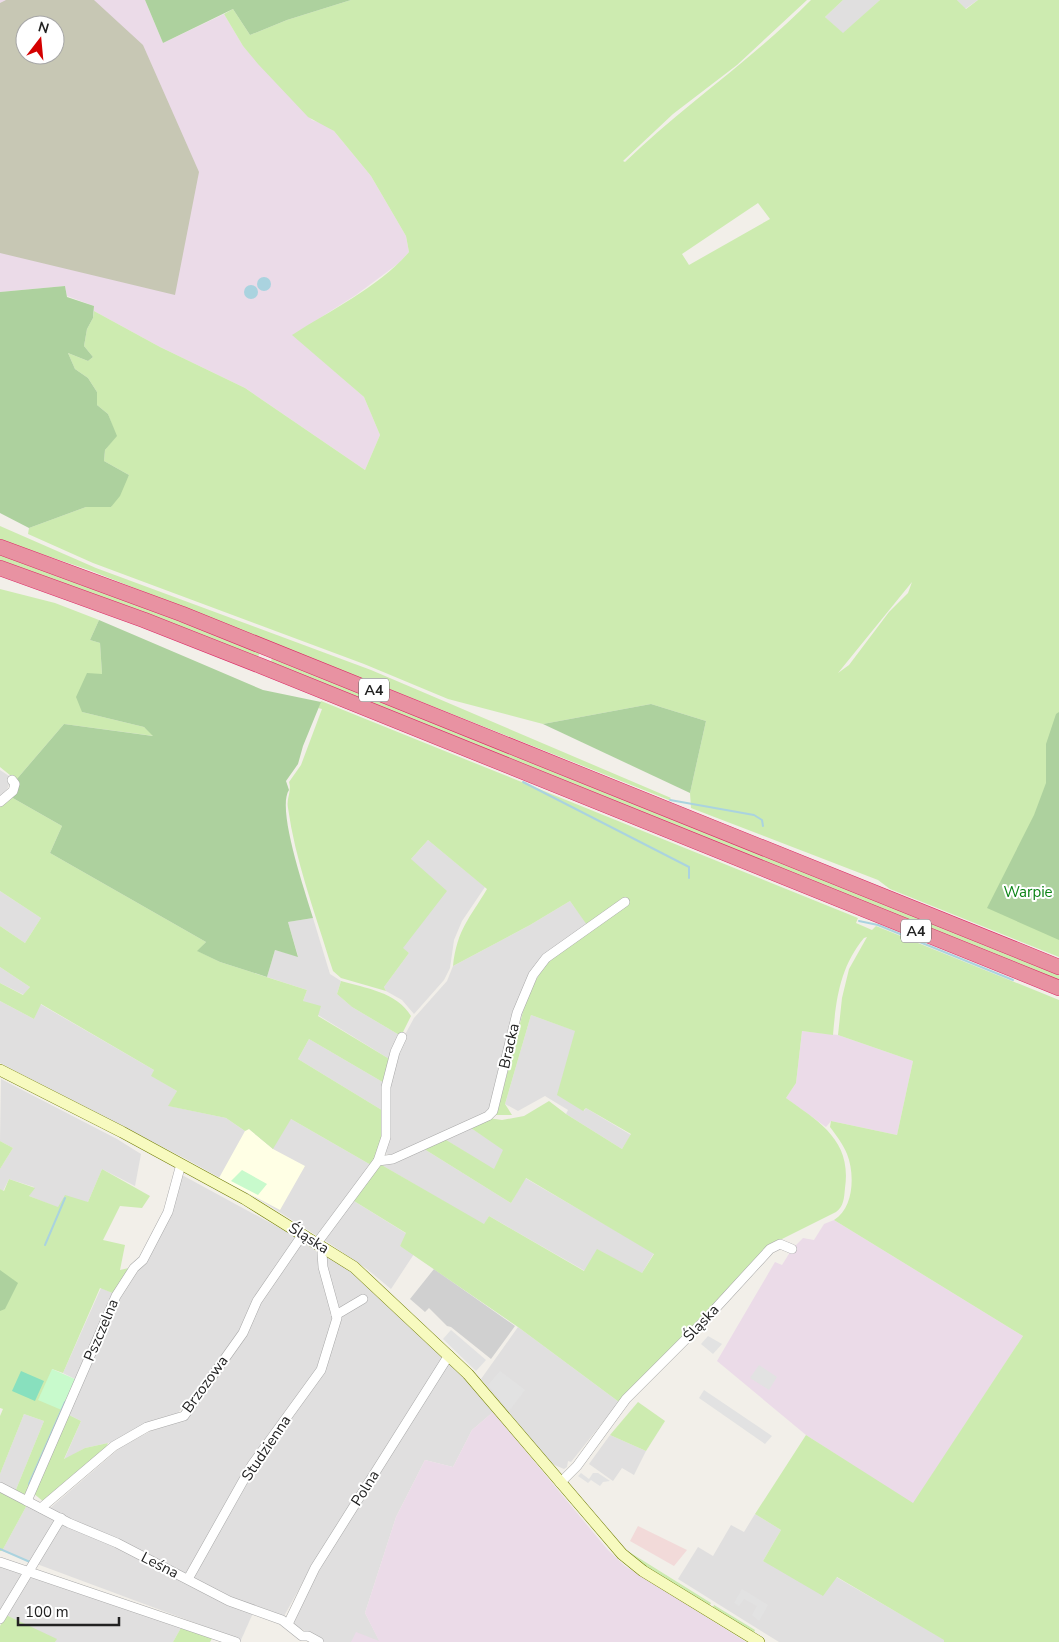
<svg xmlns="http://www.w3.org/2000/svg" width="1059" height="1642" font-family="'Nunito Sans',sans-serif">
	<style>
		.residential { fill: #e0dfdf }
		.commercial { fill: #f2dad9 }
		.industrial { fill: #ebdbe8; fill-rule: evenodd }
		.education { fill: #ffffe5 }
		.religious { fill: #d0d0d0 }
		.construction { fill: #c7c7b4; fill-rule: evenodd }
		.grass { fill: #cdebb0; fill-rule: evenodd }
		.forest { fill: #add19e }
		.park { fill: #c8facc }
		.pitch { fill: #88e0be }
		.parking { fill: #e2e2e2 }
		.water { fill: #aad3df }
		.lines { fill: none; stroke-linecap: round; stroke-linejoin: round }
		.stream { stroke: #aad3df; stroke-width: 2 }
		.street-casing { stroke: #a9a9a9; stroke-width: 10 }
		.secondary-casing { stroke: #707d05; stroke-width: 12 }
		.highway-casing { stroke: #dc2a67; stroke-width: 16 }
		.street { stroke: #fff; stroke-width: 9 }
		.secondary { stroke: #f7fabf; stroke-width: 11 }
		.highway { stroke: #e892a2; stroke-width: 15 }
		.labels { text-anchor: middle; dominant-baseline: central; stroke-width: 4; stroke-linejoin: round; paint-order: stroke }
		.shield { fill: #fff; stroke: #646464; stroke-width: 1 }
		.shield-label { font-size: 14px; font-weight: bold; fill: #222 }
		.park-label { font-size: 15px; fill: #0c8416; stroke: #fff }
		.street-label { font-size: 15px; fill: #222; stroke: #fff }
	</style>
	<rect width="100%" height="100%" fill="#f2efe9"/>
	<g class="residential">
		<polygon points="843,0 880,0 843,34 825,17"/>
		<polygon points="957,0 978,0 965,9"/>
		<polygon points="0,770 9,776 10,782 6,792 0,796"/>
		<polygon points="428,840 485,887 462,921 454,940 450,968 444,980 414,1014 402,1000 386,991 384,987 409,953 402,948 421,922 411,859"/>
		<polygon points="0,891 41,918 25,943 0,926"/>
		<polygon points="570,901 588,925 539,963 491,1111 393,1156 385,1153 387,1087 395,1053 414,1018 447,981 453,966 530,925"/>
		<polygon points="313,918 330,974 341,981 337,994 352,1007 401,1036 391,1060 318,1015 303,1001 307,990 267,977 275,950 298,956 288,922"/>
		<polygon points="0,967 30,987 24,995 0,983"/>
		<polygon points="0,1001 34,1019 40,1004 154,1070 152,1076 177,1091 169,1106 226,1118 245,1131 291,1119 371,1165 319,1237 265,1203 186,1159 0,1063"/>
		<polygon points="531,1015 576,1031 584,1111 586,1108 631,1135 622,1149 566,1114 568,1110 545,1096 518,1111 505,1104"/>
		<polygon points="309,1039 386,1084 385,1112 298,1059"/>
		<polygon points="1,1079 117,1139 141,1154 135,1186 102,1169 88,1202 59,1208 29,1196 34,1187 9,1179 3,1191 0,1189 0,1169 13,1148 0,1141"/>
		<polygon points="468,1126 504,1150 494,1170 443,1138"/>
		<polygon points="421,1147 511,1203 525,1178 654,1253 642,1273 585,1271 489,1216 484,1225 380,1164"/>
		<polygon points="182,1175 298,1238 246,1325 209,1377 176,1415 117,1441 85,1448 64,1460 81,1421 67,1414 123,1290 145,1262 176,1200"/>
		<polygon points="354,1201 407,1234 400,1246 414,1254 391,1289 367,1269 323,1239"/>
		<polygon points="303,1241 317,1252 335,1318 320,1365 187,1575 69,1521 49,1509 121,1447 151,1431 185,1419 259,1301"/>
		<polygon points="327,1257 352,1272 444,1358 304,1580 283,1618 229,1598 192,1578 254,1467 308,1393 340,1319 325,1263"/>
		<polygon points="101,1288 115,1294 77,1380 63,1373"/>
		<polygon points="518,1327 619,1402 571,1462 568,1461 567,1467 564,1469 552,1464 481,1379"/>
		<polygon points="449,1361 493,1412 472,1430 453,1467 425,1460 396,1517 365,1613 380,1642 324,1642 293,1624 293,1620 303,1595"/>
		<polygon points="24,1414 44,1421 15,1492 0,1485 0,1474"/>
		<polygon points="610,1435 646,1451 634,1475 622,1468 613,1481 589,1464"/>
		<polygon points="28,1503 253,1613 241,1640 2,1551"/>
		<polygon points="755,1514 781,1530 763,1561 836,1577 945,1640 944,1642 779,1642 678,1579 698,1547 713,1556 731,1525 744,1532"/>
		<polygon points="0,1564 25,1573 0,1616"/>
		<polygon points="30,1574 182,1626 173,1642 55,1642 56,1640 6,1615"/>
	</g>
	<polygon class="commercial" points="638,1526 687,1550 674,1566 630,1541"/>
	<g class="industrial">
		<path d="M 0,0 L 145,0 L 163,43 L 224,14 L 243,46 L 312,120 L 324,124 L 334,131 L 371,176 L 406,236 L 409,252 L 399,263 L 356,295 L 293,335 L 364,397 L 380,435 L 365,470 L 245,388 L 160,347 L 94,311 L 94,306 L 67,296 L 65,286 L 0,292 ZM 25,25 L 55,25 L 55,55 L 25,55 Z"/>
		<polygon points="802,1031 838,1035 913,1061 897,1135 831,1121 826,1127 786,1098 796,1083"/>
		<polygon points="834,1220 1023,1336 913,1504 806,1435 717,1361 775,1262 782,1265 792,1249 803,1238 814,1240 824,1224"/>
		<polygon points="493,1412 608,1550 625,1566 746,1642 351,1642 356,1632 379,1641 365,1613 396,1517 425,1460 453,1467 472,1430"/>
	</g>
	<polygon class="education" points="249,1129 273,1149 305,1166 280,1210 219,1178 245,1131"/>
	<polygon class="religious" points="434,1269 515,1326 491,1359 451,1327 447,1326 429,1308 425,1312 410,1299"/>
	<path class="construction" d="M 6,0 L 94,0 L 143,45 L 199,172 L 175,295 L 0,253 L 0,3 ZM 25,25 L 55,25 L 55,55 L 25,55 Z"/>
	<g class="grass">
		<path d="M 351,0 L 807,0 L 737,65 L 673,114 L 623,161 L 625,162 C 684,105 753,59 811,0 L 843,0 L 825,17 L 843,33 L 880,0 L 957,0 L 966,9 L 978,0 L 1059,0 L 1059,957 L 890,889 L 878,880 L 691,808 L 690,793 L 706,721 L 651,704 L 543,724 L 448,699 L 364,664 L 93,563 L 28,534 L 29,528 L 86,507 L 111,507 L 129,475 L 104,461 L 105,450 L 116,436 L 108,414 L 97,405 L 97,392 L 88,378 L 75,369 L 68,353 L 88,361 L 93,357 L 84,346 L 87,329 L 93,318 L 94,311 L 160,347 L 245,388 L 365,470 L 380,435 L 364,397 L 292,335 C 331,310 379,287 409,252 L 406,236 L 371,176 L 334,131 L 308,117 L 258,64 L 243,46 L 224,14 L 233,9 L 250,35 L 287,20 ZM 758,203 L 770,219 L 689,265 L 682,254 ZM 912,582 L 908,593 L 889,612 L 849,665 L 838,673 Z"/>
		<polygon points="0,526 96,568 371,670 671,798 669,800 89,570 0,540"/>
		<polygon points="0,552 79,580 259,652 259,655 257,657 0,563"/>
		<polygon points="0,589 55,603 99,620 90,640 100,643 102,674 82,712 144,727 154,736 64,724 16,780 0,767"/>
		<polygon points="272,658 1059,973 1059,984 271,662"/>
		<path d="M 321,701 L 858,918 L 856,923 L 872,930 L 876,926 L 1059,1000 L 1059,1642 L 944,1642 L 944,1640 L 837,1577 L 823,1596 L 763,1561 L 781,1530 L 755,1514 L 806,1435 L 913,1503 L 1023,1336 L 834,1220 C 854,1208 855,1174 847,1154 C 843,1144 836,1135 830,1127 L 831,1121 L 897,1135 L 913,1061 L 838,1035 L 842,998 L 849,969 L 867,937 L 864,938 C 840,967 836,999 833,1035 L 802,1031 L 796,1083 L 786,1098 C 819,1122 852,1140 845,1188 C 844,1198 844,1206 836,1212 L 770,1245 L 619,1402 L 518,1327 L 400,1246 L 406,1233 L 354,1201 L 380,1164 L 484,1224 L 489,1216 L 584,1271 L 597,1249 L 642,1273 L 654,1254 L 526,1178 L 511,1203 L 421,1147 L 443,1138 L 494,1169 L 503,1150 L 468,1126 L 488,1118 L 502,1120 L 524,1116 L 549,1101 L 566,1114 L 622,1149 L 631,1134 L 586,1108 L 583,1111 L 557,1095 L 575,1031 L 531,1015 L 505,1104 L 512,1115 L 492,1115 L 500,1101 L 527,996 L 544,966 L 587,925 L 570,901 L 530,925 L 453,966 C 457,929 470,918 487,889 L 428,840 L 411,859 L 447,891 L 403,948 L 409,953 L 384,987 L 386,991 L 341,978 L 333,971 L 329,959 C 314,910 295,859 288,808 C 286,798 292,792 289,782 L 301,765 L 322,709 L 318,708 Z"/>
		<polygon points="11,797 62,826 50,853 206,942 198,951 220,962 307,990 303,1001 321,1006 318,1016 391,1060 386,1084 309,1039 298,1059 385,1112 385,1136 371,1165 291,1119 273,1149 249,1129 245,1131 226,1118 168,1106 177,1091 151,1076 154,1070 41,1004 34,1019 0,1001 0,983 23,995 30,987 0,967 0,926 25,943 41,918 0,891 0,806"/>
		<path d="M 341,981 C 365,988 397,992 411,1016 L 401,1036 L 352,1007 L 337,994 Z"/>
		<polygon points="0,1141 13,1148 0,1169"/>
		<polygon points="102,1169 150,1196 142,1208 120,1206 103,1240 125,1245 120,1270 133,1267 115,1294 100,1288 63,1373 52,1369 64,1411 26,1496 15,1492 44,1421 24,1414 0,1474 0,1416 3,1409 0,1408 0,1189 4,1191 9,1179 35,1188 29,1196 58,1207 65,1195 88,1202"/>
		<polygon points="638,1402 665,1421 646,1451 610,1435"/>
		<polygon points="67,1414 81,1421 64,1459 85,1448 108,1443 104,1452 44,1502 33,1493"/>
		<polygon points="0,1490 28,1503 2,1551 0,1551"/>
		<polygon points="626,1550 711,1603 708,1608 639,1564"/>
		<polygon points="714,1605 755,1630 753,1635 712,1609"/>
		<polygon points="6,1615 57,1639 55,1642 0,1642 0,1626"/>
		<polygon points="182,1626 213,1637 210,1642 173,1642"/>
	</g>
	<g class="forest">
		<polygon points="145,0 351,0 287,20 250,35 233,9 163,43"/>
		<polygon points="65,286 67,297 94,306 93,318 87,329 84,346 93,357 88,361 68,353 75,369 88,378 97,392 97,405 108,414 117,436 105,450 104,461 129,475 120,496 111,507 86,507 29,528 0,513 0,292"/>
		<path d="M 99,620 L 263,690 L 321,702 L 303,746 L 298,764 L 286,781 L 289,790 C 276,809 306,894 313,918 L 288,922 L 298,957 L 275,950 L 267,977 L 220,962 L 197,951 L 206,942 L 50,853 L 62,826 L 11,797 L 18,790 L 16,780 L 64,724 L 153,736 L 144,727 L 82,712 L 76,697 L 87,673 L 102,674 L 100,643 L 90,640 Z"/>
		<polygon points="651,704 706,721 690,793 543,724"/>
		<polygon points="1059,712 1059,940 987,908 1034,815 1046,783 1046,744 1056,714"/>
		<polygon points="0,1270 18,1283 5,1309 0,1311"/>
	</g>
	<g class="park">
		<polygon points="242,1170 267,1184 258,1195 231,1181"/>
		<polygon points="52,1369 77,1380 64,1411 38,1400"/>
	</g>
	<polygon class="pitch" points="21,1371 44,1381 35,1401 12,1391"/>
	<g class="parking">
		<polygon points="451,1330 486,1360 476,1371 443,1339"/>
		<polygon points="708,1336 722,1344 713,1354 701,1344"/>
		<polygon points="759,1365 777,1377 769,1390 750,1378"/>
		<polygon points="500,1371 525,1390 509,1411 488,1385"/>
		<polygon points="704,1390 772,1436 765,1444 699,1398"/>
		<polygon points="581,1473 589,1479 593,1473 598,1473 610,1481 603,1482 600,1486 591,1480 588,1483 578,1476"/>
		<polygon points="742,1589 768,1605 759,1621 752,1615 757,1606 744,1599 739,1606 734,1603"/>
	</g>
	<g class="water">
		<circle cx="264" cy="284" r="7"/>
		<circle cx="251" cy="292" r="7"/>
	</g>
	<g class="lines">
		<g class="stream">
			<polyline points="523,782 689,867 689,878"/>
			<polyline points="670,800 754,815 762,820 763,826"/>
			<polyline points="859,921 878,925 1013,980"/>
			<polyline points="45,1245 65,1198"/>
			<polyline points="29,1484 65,1402"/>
			<polyline points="0,1549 30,1562"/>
		</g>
		<defs>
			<g id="street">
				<polyline points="0,802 13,791 15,784 12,780"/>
				<polyline points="378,1161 386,1137 386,1087 395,1052 402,1037"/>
				<polyline points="317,1243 378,1161 393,1159 488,1116 493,1111 517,1013 533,975 546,958 625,902"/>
				<polyline points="336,1315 363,1299"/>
				<polyline points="560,1483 577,1466 626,1399 704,1321 770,1249 780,1244 792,1249"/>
				<polyline points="0,1487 69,1523 117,1543 229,1601 282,1620 302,1636 308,1636 319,1642"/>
				<polyline points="27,1501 116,1296 134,1268 143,1260 168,1212 181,1164"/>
				<polyline points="41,1508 114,1446 147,1427 184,1416 243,1333 257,1301 303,1234"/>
				<polyline points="0,1562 236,1642"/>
				<polyline points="188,1579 252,1465 321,1370 337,1318 323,1267 322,1253 324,1248"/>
				<polyline points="0,1619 61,1518"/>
				<polyline points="288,1624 315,1568 449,1355"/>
			</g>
			<polyline id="secondary" points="0,1070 122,1132 245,1199 354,1267 468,1374 622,1554 643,1571 759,1642"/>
			<g id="highway">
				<polyline points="0,547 182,614 1059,967"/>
				<polyline points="0,568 144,620 261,666 1059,988"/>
			</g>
		</defs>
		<use href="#street" class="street-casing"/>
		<use href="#secondary" class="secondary-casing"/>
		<use href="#highway" class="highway-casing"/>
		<use href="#street" class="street"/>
		<use href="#secondary" class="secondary"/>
		<use href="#highway" class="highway"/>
	</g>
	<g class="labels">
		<g class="shield">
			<rect x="359" y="678.5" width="30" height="23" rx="4"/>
			<rect x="901" y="919.5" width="30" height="23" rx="4"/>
		</g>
		<g class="shield-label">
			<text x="374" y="690">A4</text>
			<text x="916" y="931">A4</text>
		</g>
		<g class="park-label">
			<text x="1028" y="892">Warpie</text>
		</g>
		<g class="street-label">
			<text transform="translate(509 1046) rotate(-77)">Bracka</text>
			<text transform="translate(309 1238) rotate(32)">Śląska</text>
			<text transform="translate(701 1323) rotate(-47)">Śląska</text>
			<text transform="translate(101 1330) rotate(-67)">Pszczelna</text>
			<text transform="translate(205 1384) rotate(-54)">Brzozowa</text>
			<text transform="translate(266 1448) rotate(-56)">Studzienna</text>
			<text transform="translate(365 1488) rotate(-58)">Polna</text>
			<text transform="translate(160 1565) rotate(27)">Leśna</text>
		</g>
	</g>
	<g transform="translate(40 40) rotate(16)"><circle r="24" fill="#ffffff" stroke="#a7a7a7"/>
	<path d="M0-4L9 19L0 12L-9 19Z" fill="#d40000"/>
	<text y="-8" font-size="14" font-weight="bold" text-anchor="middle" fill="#222222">N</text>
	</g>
	<path d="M18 1617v8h101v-8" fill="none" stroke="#222222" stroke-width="2.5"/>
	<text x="25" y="1617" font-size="15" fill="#222222" stroke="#ffffff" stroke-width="4" paint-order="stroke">100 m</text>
</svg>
